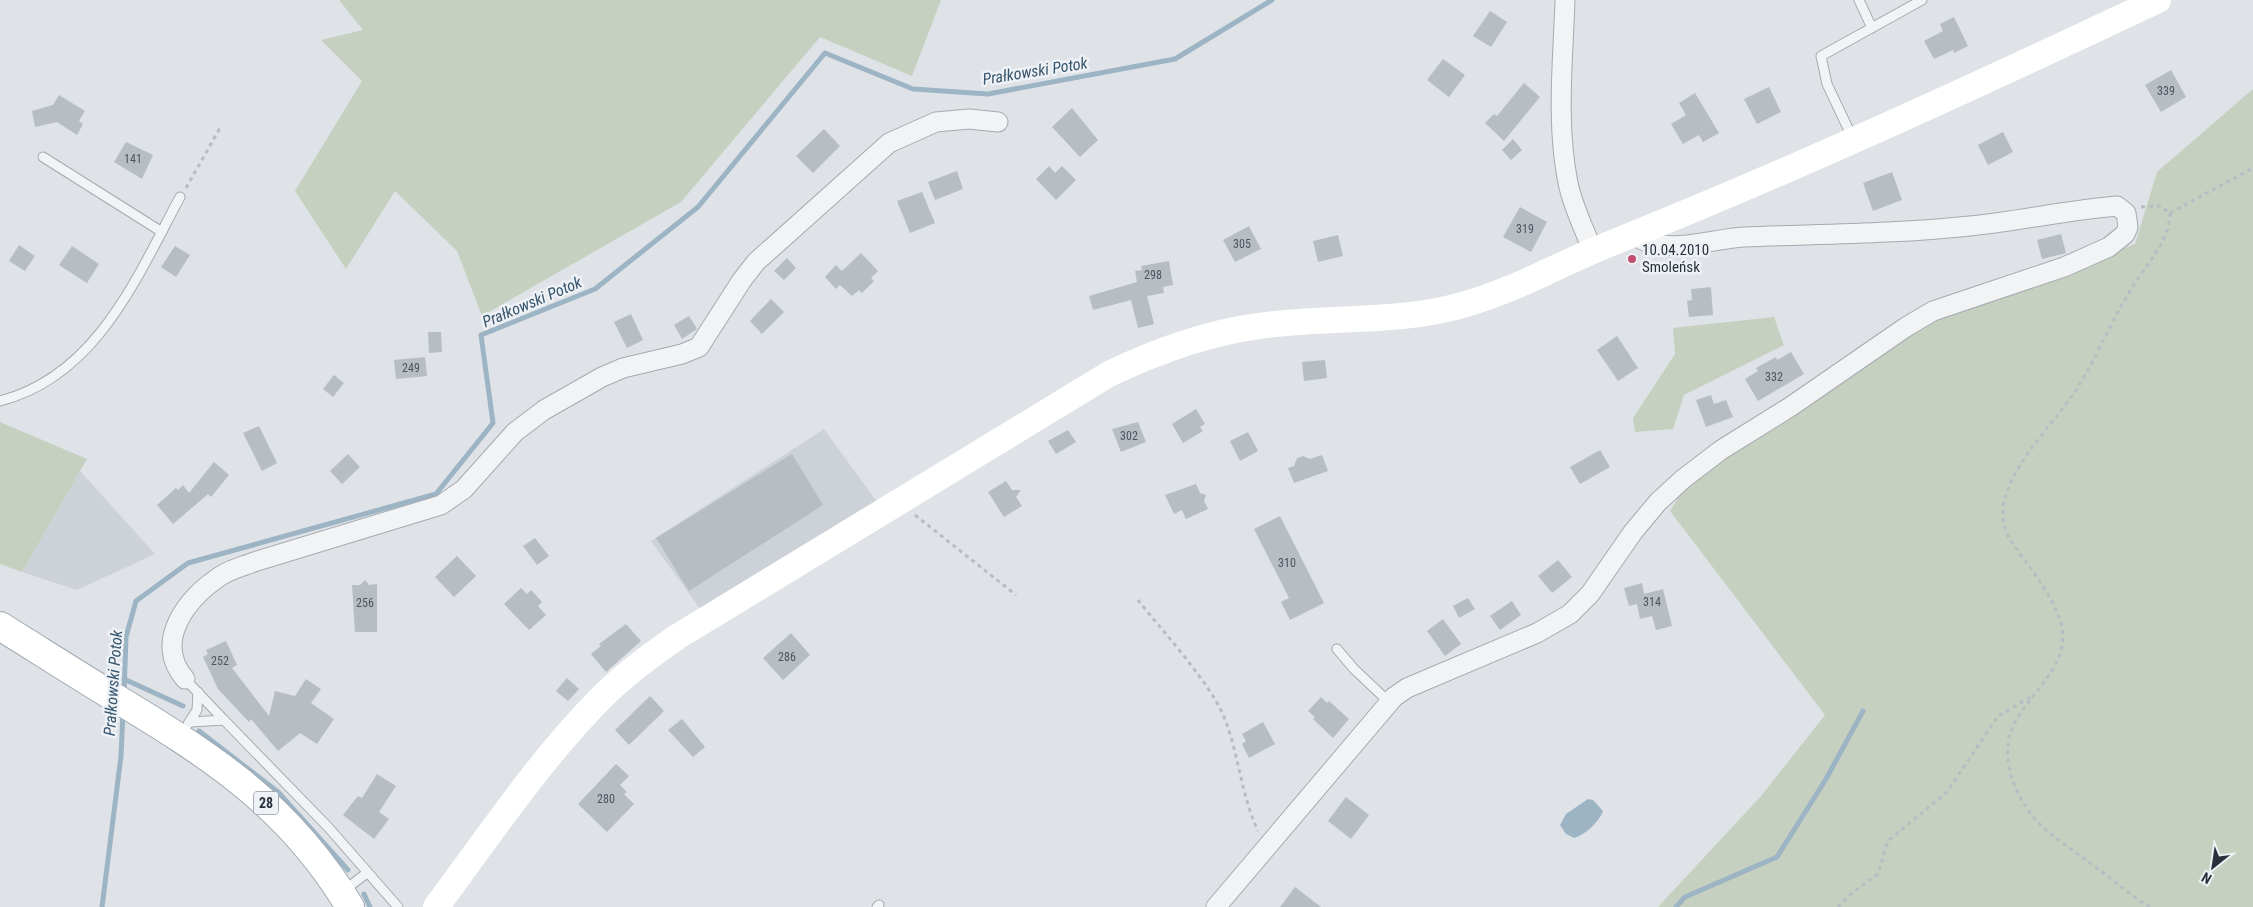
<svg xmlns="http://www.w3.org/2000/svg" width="2253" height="907" font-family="'Roboto Condensed',sans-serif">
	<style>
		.built { fill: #cdd2d8 }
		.green { fill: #c6d0c0 }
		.water { fill: #9cb4c4 }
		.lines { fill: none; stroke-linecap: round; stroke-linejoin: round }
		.stream { stroke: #9cb4c4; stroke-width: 5 }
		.building { fill: #b6bdc3 }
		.lane-casing { stroke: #a5aab0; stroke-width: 11 }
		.street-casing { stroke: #a5aab0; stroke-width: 21 }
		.primary-casing { stroke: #9fa8b1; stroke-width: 30 }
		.path { stroke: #b9bdc1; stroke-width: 3; stroke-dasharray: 4 4; stroke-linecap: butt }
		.lane { stroke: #f1f3f5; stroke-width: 9 }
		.street { stroke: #f1f3f5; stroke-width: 19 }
		.secondary { stroke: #fff; stroke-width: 26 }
		.primary { stroke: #fff; stroke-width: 28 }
		.poi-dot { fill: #c34d6c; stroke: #eef1f5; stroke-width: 2 }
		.labels { text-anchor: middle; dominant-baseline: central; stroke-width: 5; stroke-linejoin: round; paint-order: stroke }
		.number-label { font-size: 12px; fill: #4c555e }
		.shield { fill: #eef1f5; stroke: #646b74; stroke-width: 1 }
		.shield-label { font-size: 14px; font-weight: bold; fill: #29323c }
		.poi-label { font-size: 15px; fill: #29323c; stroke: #eef1f5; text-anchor: start }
		.water-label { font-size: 16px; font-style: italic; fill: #36556d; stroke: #eef1f5 }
	</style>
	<rect width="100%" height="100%" fill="#dfe3e7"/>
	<g class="built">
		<polygon points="824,429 877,502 701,610 651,541"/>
		<polygon points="80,471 155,554 77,590 22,572"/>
	</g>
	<g class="green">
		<polygon points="339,0 941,0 912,76 820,37 681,202 482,316 457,251 395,191 346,269 295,191 362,81 321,40 363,30"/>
		<polygon points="2253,89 2253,907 1658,907 1761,796 1825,715 1670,511 1688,482 1940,314 2135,244 2157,172"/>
		<polygon points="1774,317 1784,345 1684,395 1673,429 1635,432 1633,418 1675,354 1673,328"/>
		<polygon points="0,422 87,459 22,572 0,564"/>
	</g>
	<path class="water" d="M 1588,799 L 1593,800 L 1603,811 C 1599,822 1585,835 1574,838 L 1566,834 L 1560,825 L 1566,814 Z"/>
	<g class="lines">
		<g class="stream">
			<polyline points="124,679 183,706"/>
			<polyline points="124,694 126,637 136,601 188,563 436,494 493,423 481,335 595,289 698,207 825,53 913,89 988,94 1175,59 1272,0"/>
			<polyline points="199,731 278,792 348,870"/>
			<polyline points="364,894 370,907"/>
			<polyline points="102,907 121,756 123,712"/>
			<polyline points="1676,907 1685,897 1777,857 1826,779 1863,711"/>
		</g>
	</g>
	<g class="building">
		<polygon points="1490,11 1507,22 1491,47 1473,36"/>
		<polygon points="1954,17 1968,46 1954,53 1953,50 1934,59 1924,41 1943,31 1940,24"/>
		<polygon points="1443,59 1465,75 1449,97 1427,80"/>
		<polygon points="2171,70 2186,97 2161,112 2145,85"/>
		<polygon points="1524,83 1540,97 1504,141 1485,123 1494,114 1497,116"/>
		<polygon points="1769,87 1781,112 1757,124 1744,99"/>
		<polygon points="1695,93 1719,133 1703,142 1699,135 1683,144 1671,124 1686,115 1679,103"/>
		<polygon points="59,95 85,111 79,121 83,124 77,135 57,122 35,127 32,111 53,105"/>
		<polygon points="1072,108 1098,140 1080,157 1052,127"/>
		<polygon points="824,129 840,146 813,173 796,156"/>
		<polygon points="2003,132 2013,152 1988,165 1978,145"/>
		<polygon points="1513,139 1522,150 1511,160 1502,150"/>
		<polygon points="126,142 153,155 142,179 114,162"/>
		<polygon points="1049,166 1055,173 1062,166 1076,180 1056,200 1036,179"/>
		<polygon points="957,171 963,189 935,200 928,182"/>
		<polygon points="1892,172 1902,200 1873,211 1863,183"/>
		<polygon points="922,192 935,223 910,233 897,201"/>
		<polygon points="1520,207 1547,222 1531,252 1503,237"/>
		<polygon points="1249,226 1261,249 1235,262 1223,240"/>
		<polygon points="2061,234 2066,253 2042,259 2037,240"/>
		<polygon points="1338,235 1343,256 1318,262 1313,241"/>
		<polygon points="19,245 35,256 25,271 9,261"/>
		<polygon points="72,246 99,264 87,283 59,265"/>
		<polygon points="175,246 190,255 176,277 161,267"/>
		<polygon points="861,253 878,271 871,278 874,281 862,293 859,290 852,296 840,285 836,289 825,277 836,265 842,271"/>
		<polygon points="787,258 796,268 784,280 774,271"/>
		<polygon points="1169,261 1173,285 1163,287 1164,293 1147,296 1154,324 1138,328 1131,300 1093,310 1089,296 1137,282 1135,271 1142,270 1141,266"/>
		<polygon points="1711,287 1713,315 1689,317 1687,301 1692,300 1691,289"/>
		<polygon points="771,299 784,312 762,334 750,321"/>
		<polygon points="631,314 643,340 627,348 614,322"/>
		<polygon points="689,316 697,329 682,339 674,325"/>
		<polygon points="428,332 441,332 442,352 429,353"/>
		<polygon points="1617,336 1638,368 1618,381 1597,350"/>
		<polygon points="1791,352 1804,374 1758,401 1745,379 1758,371 1756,368 1776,357 1777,360"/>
		<polygon points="425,357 427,376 396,379 394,360"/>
		<polygon points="1325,360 1327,378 1304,381 1302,362"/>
		<polygon points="334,375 344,383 333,397 323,389"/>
		<polygon points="1711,395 1714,404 1726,400 1733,417 1706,427 1696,400"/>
		<polygon points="1196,409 1205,424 1200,427 1203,431 1183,443 1172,424"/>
		<polygon points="1138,422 1146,442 1121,452 1112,429"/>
		<polygon points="259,426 277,463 262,471 243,433"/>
		<polygon points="1068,430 1076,442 1056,454 1048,441"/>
		<polygon points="1248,432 1258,451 1240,461 1230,441"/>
		<polygon points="1600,450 1610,467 1580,484 1570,467"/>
		<polygon points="348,454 360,467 342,484 330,471"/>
		<polygon points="792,454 823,505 689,591 656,538"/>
		<polygon points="1322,455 1328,471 1294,483 1288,468 1294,466 1297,458 1303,456 1310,459"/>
		<polygon points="214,462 229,475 211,497 208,494 173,524 157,505 176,488 178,490 183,485 189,493"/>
		<polygon points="1006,481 1012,490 1021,490 1016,497 1022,506 1004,517 988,492"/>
		<polygon points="1196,484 1200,493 1206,495 1204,501 1208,509 1186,519 1182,510 1174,514 1165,495"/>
		<polygon points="1280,516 1324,603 1290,620 1281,602 1289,598 1254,529"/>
		<polygon points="535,538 549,556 537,565 523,546"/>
		<polygon points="457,556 476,576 454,597 435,577"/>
		<polygon points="1558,560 1572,577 1552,593 1538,576"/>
		<polygon points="365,580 369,585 377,584 377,632 355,632 352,585 360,585"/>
		<polygon points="1642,583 1644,594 1663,589 1672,626 1656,630 1652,616 1640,619 1637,604 1629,606 1624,588"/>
		<polygon points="521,588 527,594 531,590 542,602 538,606 546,615 529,630 504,604"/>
		<polygon points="1468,598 1475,609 1459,618 1453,606"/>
		<polygon points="1512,601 1521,615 1500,630 1490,616"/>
		<polygon points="1443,619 1461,644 1445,656 1427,631"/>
		<polygon points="626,624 641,641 606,672 591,654 601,646 599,644"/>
		<polygon points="791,633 810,655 783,680 763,658"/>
		<polygon points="226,641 237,665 232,668 269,716 275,691 295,696 306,679 321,689 311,703 334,719 317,744 300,733 278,751 251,719 249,722 218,689 203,657 208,654 206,650"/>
		<polygon points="567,678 579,689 568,701 556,691"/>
		<polygon points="650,696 664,711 629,745 615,730"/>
		<polygon points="1321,697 1327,703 1329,701 1349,719 1333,738 1313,719 1315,717 1308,711"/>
		<polygon points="682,719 705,747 693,757 668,730"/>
		<polygon points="1263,722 1275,744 1249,758 1242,744 1246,741 1242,734"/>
		<polygon points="616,764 629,776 620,785 627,792 624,794 634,804 607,832 578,804"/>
		<polygon points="377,774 396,786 379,812 389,819 374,839 343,815 358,796 362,798"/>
		<polygon points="1346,797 1369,815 1351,839 1328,821"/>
		<polygon points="1295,887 1321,907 1280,907"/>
	</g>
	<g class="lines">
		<defs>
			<g id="lane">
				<polyline points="1859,0 1872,28"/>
				<polyline points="1853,139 1827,84 1821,56 1922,0"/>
				<polyline points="43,157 162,232"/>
				<path d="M 0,401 C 97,376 137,277 180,197"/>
				<polyline points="1337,649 1354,669 1389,702"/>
				<polyline points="185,679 224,720"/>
				<polyline points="191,722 224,720 328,827 398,907"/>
				<polyline points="188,724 197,710 198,692"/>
				<polyline points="343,891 367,873"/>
				<polyline points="877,907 879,905"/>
			</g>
			<g id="street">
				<path d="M 1565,0 C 1563,61 1556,123 1568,183 C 1573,207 1584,229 1593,251"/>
				<path d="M 185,679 C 152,641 188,597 222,575 C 232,569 244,566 254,562 L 441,505 L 464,489 L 515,432 L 544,410 L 602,377 L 623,368 L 682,354 L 699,347 L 742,280 L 756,262 L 889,143 L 936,122 L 969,119 L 998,122"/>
				<path d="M 1216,907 L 1394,697 L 1407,688 L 1537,633 L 1570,614 L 1590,594 L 1633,532 L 1658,502 L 1683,479 L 1721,450 L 1790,407 L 1906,327 L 1933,311 L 2064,267 L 2109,247 L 2125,234 L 2128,227 L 2126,213 L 2117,206 C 2068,210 2019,221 1970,226 C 1895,234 1820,234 1744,237 C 1709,239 1664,257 1634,235"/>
			</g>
			<path id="primary" d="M 0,626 C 37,649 73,672 109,694 C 208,754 289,804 350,907"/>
		</defs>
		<use href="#lane" class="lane-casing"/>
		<use href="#street" class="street-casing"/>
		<use href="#primary" class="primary-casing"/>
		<g class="path">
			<polyline points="186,188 220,128"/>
			<polyline points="2141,207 2160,206 2170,213"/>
			<polyline points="2170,213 2253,168"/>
			<polyline points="915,515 1016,595"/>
			<path d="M 1138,600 C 1163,632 1209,681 1224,717 C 1239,754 1241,795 1258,831"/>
			<polyline points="1838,907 1851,894 1878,874 1888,841 1947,792 1998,716 2031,697"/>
			<path d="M 2150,907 C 2132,897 2115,881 2098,869 C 2080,855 2061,843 2044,828 C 2017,804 1996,756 2015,722 C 2030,695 2063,669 2063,637 C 2062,604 2027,565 2009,538 C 2003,526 2001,511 2005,498 C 2017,457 2053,425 2076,390 C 2097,357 2112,319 2133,286 C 2148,262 2169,242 2170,213"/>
		</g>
		<use href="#lane" class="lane"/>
		<use href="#street" class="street"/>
		<path class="secondary" d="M 436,907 C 489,836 540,759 603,696 C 625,674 651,655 677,637 L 1109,374 C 1157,351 1206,333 1259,326 C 1327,316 1400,324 1466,304 C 1515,290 1560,264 1607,245 C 1794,170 1976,86 2158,0"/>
		<use href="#primary" class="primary"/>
	</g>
	<circle class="poi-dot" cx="1632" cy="259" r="5"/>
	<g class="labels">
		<g class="number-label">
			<text x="2166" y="91">339</text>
			<text x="133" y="159">141</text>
			<text x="1525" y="229">319</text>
			<text x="1242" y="244">305</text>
			<text x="1153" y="275">298</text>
			<text x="411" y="368">249</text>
			<text x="1774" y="377">332</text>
			<text x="1129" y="436">302</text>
			<text x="1287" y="563">310</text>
			<text x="1652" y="602">314</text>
			<text x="365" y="603">256</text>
			<text x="787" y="657">286</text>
			<text x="220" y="661">252</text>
			<text x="606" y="799">280</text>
		</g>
		<rect class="shield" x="253.5" y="791.5" width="25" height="23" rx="4"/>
		<g class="shield-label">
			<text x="266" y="803">28</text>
		</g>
		<g class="poi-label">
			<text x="1642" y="250">10.04.2010<tspan x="1642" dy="17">Smoleńsk</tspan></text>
		</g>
		<g class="water-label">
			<text transform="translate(1035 71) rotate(-9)">Prałkowski Potok</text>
			<text transform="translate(532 302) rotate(-23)">Prałkowski Potok</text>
			<text transform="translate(113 683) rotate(-86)">Prałkowski Potok</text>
		</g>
	</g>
	<g transform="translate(2213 867) rotate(210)" stroke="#eef1f5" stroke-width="4" paint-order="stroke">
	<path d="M0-4L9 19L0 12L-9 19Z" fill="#29323c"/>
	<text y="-8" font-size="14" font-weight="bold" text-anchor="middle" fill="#29323c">N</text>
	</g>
</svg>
